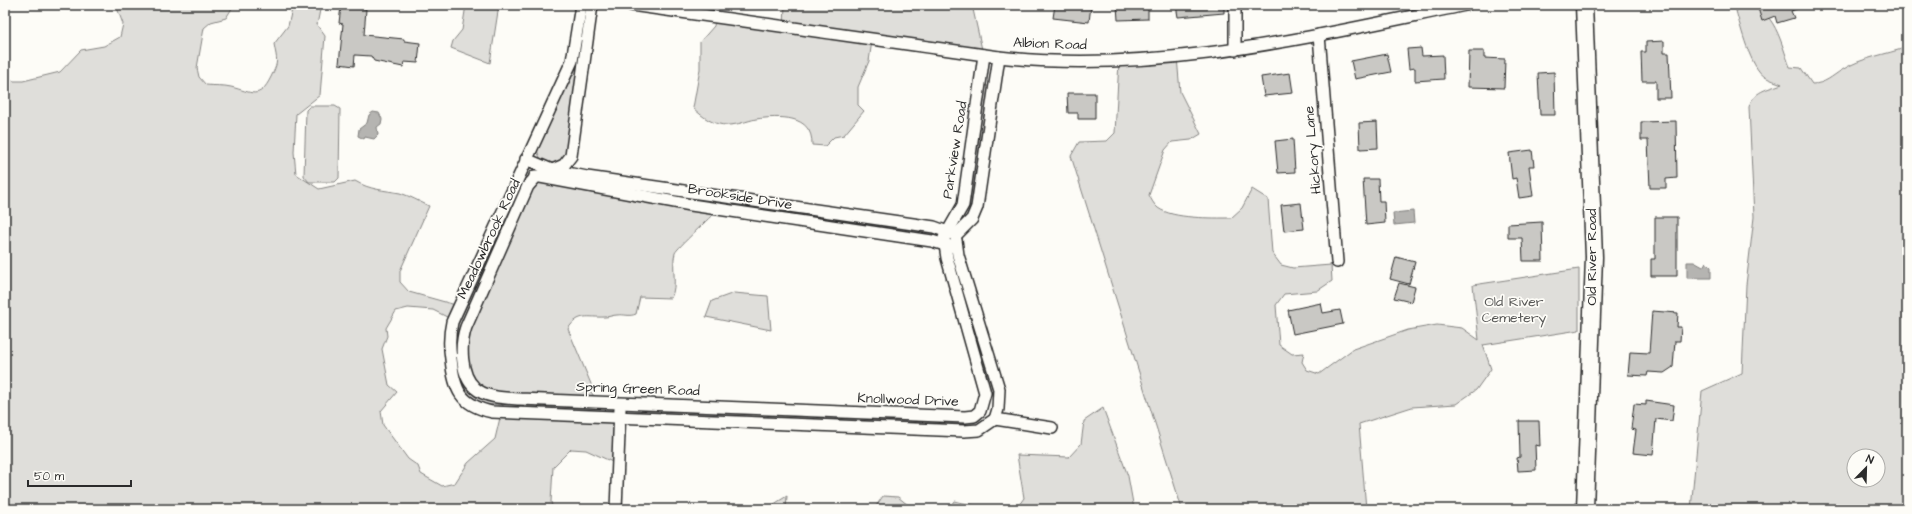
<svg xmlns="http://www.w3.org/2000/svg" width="1912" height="514" font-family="'Architects Daughter',sans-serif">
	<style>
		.green { fill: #dfdeda; stroke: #858482; fill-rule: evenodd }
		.water { fill: #b5b4b1; stroke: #7e7d7b }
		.building { fill: #c9c8c4; stroke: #2b2b2b }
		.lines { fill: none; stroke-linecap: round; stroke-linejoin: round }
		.minor-casing { stroke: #2b2b2b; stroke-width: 14 }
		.secondary-casing { stroke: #2b2b2b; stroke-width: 19 }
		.minor { stroke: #fdfcf7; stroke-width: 11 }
		.secondary { stroke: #fdfcf7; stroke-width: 16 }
		.labels { text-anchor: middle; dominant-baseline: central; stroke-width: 3.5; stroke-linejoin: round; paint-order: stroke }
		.street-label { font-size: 14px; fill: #2b2b2b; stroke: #fdfcf7 }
		.park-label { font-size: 14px; fill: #585857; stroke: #fdfcf7 }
	</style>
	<rect width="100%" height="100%" fill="#fdfcf7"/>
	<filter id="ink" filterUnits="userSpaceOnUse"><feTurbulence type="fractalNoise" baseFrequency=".025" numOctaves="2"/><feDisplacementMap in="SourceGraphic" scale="8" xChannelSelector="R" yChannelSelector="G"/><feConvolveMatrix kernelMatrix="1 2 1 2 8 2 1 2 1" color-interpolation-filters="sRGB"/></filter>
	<g filter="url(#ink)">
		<g class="green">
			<path d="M 116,5 L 234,5 L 226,18 L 211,22 L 204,28 L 197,68 L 199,77 L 206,85 C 214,86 223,85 231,87 C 252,92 259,101 271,77 C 279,61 277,61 274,44 L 288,26 L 293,5 L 321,5 L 317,25 L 325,36 L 320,95 L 296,114 L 294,152 L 296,174 L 319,189 L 355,181 C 370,190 384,190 400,193 C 410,196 420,202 429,206 L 400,271 L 400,282 L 409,292 L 463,307 L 525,167 L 796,208 L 795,221 L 718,209 C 711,217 677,248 675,253 C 671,269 678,284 671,298 L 640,297 L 636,314 C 629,317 625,314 617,315 C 613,315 609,317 605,317 C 588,318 579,312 568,329 L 591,384 L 590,391 L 599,402 L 623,407 L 619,465 L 586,450 L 571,449 L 553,467 L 551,502 L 553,509 L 5,509 L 5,77 L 14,81 L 23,81 L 60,72 L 81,50 L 104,46 L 120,37 L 123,24 ZM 408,308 L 433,310 L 457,322 C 452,349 451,387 479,402 C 486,406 495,404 503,405 L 495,439 L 468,463 L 455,483 L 442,486 L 421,474 L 418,466 L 408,459 L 383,425 L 381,411 L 397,392 L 389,385 L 382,349 L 387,336 L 386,328 L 396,311 Z"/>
			<polygon points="466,5 499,5 490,63 451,48 453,41 462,30"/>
			<path d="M 785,5 L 972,5 L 983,54 L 872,41 L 869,61 L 858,87 L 858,105 L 864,111 L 844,135 L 834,137 L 825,146 L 812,145 C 813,114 779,116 756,119 C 747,121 737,125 728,125 C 713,125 704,118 693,108 L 700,69 L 700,42 L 714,26 L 715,20 L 784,26 Z"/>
			<path d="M 1746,5 C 1775,8 1781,44 1790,67 L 1801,68 L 1812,84 C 1825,84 1832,76 1842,70 C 1862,57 1886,55 1907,47 L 1907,509 L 1691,509 L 1702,391 L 1742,373 L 1746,285 L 1754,217 L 1749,107 C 1753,91 1768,89 1782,84 C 1777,82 1770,80 1765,77 C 1750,67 1741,28 1736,11 ZM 1854,456 L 1878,456 L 1878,480 L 1854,480 Z"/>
			<path d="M 577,37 L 588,38 L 571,156 L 560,166 C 547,163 538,162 537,147 Z"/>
			<path d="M 1177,57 L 1180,92 L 1201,134 L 1191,140 L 1172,142 L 1165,150 L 1149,195 C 1151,199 1154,205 1158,208 C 1173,219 1212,218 1231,218 L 1242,208 L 1252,189 L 1268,199 L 1272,253 L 1281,265 L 1293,268 L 1331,265 L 1332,281 L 1317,291 L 1284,294 L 1276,305 L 1279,345 L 1292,354 L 1304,353 L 1302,362 L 1307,370 L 1319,374 L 1353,349 L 1408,330 L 1437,325 L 1462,328 L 1479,340 L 1473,285 L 1579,269 L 1579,330 L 1483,345 L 1491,369 L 1476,390 L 1456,404 L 1412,407 L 1359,424 L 1366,509 L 1182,509 L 1071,156 L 1079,142 L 1107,141 L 1115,133 L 1119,61 Z"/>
			<polygon points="980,85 995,87 977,207 963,205"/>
			<polygon points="310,106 335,106 340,109 339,178 335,182 309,182 304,176 306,110"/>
			<polygon points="815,211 934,227 932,241 813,224"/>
			<polygon points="958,255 999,389 985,393 947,258"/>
			<polygon points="734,293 768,296 771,330 706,317 712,301"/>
			<polygon points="641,404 752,409 751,423 641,418"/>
			<polygon points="1103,408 1128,476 1134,509 1016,509 1024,498 1017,455 1069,457 1081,444 1084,421"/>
			<polygon points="768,410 965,417 964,431 768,423"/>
			<polygon points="787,496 786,509 766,509"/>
			<polygon points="883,496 898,497 913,509 874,509"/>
			<path d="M 955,501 C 965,504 977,505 987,509 L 949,509 Z"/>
		</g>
		<g class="water">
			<polygon points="373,112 379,113 382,119 381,124 377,127 378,135 374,139 365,137 364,139 358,136 359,129 367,123 369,115"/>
			<polygon points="1413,211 1414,223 1394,225 1393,213"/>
			<polygon points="1687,262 1694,262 1703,267 1706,262 1711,267 1711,278 1687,278"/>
		</g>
		<g class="building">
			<polygon points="1055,5 1091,5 1089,22 1053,18"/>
			<polygon points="1117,5 1148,5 1148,19 1118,20"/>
			<polygon points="1176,5 1224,5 1224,13 1178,17"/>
			<polygon points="1757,5 1802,5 1802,7 1791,11 1794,18 1777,23 1775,16 1762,21"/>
			<polygon points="341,6 366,9 364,35 404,39 404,41 420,43 418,63 404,62 403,67 374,61 371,56 355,55 354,66 339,64 343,24 339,23"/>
			<polygon points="1664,41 1664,53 1669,53 1671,98 1656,98 1656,81 1642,81 1641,52 1646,52 1646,42"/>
			<polygon points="1421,48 1422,56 1443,55 1444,79 1415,81 1415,68 1409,69 1407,49"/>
			<polygon points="1469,51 1484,51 1484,58 1505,59 1504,88 1468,87"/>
			<polygon points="1387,54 1391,72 1355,79 1351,61"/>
			<polygon points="1554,72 1555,115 1540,115 1538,73"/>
			<polygon points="1290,73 1293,93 1264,96 1261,77"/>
			<polygon points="1067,93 1095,93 1095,119 1078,119 1078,113 1068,113"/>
			<polygon points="1676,121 1677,178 1666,179 1666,188 1650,188 1648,140 1641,140 1641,122"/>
			<polygon points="1377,122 1378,148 1360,149 1359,123"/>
			<polygon points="1293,139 1295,172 1278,173 1275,141"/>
			<polygon points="1532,150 1534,166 1529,166 1533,196 1519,198 1516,178 1512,179 1509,153"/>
			<polygon points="1363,179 1378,179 1379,201 1384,201 1385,223 1366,225"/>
			<polygon points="1301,203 1304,229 1284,231 1281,205"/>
			<polygon points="1655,217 1677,217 1677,276 1651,276 1651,259 1655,259"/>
			<polygon points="1542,222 1543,261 1523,261 1522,238 1508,238 1508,224"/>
			<polygon points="1396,257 1415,262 1409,284 1390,279"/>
			<polygon points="1399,283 1415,287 1411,302 1394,298"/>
			<polygon points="1321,303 1323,313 1340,310 1343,324 1293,334 1288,310"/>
			<polygon points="1652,311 1678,313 1677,327 1681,327 1680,341 1675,341 1673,367 1664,373 1648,372 1647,376 1628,375 1630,352 1649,353"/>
			<polygon points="1646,401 1674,405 1672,421 1656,419 1653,455 1633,453 1636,430 1631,429 1634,404 1646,405"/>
			<polygon points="1519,421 1539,421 1540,446 1535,445 1536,470 1518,471 1517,458 1520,457"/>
		</g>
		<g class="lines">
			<defs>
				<g id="minor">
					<path d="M 581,5 L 572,61 L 452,322 C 449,335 449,346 451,359 C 454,389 460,405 492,412 L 964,431 L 979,430 L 995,419"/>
					<path d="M 592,5 L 571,156 L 564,165 L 536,177 L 528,186 L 466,327 C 460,344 460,375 475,388 C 486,398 505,398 520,399 L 965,417 L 974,416 L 980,411 L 985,393 L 947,258 L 944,238 L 963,205 L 984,55"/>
					<path d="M 631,5 L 999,57 C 1155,75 1314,36 1466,5"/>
					<polyline points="1235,5 1235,50"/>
					<polyline points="1319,35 1337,262"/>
					<polyline points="526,159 552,170 587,177 934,227 956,235"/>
					<polyline points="535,176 691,205 932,241 945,245 956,247"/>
					<polyline points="956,235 972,219 977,207 999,57"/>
					<polyline points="956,240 958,255 999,389 998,409 995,419"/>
					<polyline points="995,419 1052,428"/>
					<polyline points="616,509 620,409"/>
				</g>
				<polyline id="secondary" points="1584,5 1594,257 1585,509"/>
			</defs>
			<use href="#minor" class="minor-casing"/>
			<use href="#secondary" class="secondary-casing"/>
			<use href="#minor" class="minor"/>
			<use href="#secondary" class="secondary"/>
		</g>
	</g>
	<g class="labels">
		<g class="street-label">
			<text transform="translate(1050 44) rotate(2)">Albion Road</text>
			<text transform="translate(955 150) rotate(-81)">Parkview Road</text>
			<text transform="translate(1313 150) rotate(-95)">Hickory Lane</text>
			<text transform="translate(740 197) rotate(9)">Brookside Drive</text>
			<text transform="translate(489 239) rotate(-65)">Meadowbrook Road</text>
			<text transform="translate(1592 257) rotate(-90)">Old River Road</text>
			<text transform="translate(638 389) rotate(2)">Spring Green Road</text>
			<text transform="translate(908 400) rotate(2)">Knollwood Drive</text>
		</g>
		<g class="park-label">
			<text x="1514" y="302">Old River<tspan x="1514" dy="16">Cemetery</tspan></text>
		</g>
	</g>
	<rect width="1912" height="514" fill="none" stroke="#fdfcf7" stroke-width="20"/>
	<rect x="10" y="10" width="1892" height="494" fill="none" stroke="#2b2b2b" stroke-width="1.5" filter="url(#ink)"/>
	<g transform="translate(1866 468) rotate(23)"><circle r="19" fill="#fdfcf7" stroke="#a9a8a5"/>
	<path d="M0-3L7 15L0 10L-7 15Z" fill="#2b2b2b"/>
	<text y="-6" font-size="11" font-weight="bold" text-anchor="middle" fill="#2b2b2b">N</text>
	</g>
	<path d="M28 480v6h103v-6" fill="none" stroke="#2b2b2b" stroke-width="2"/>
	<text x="34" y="480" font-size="12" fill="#2b2b2b" stroke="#fdfcf7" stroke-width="3" paint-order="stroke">50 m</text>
</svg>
